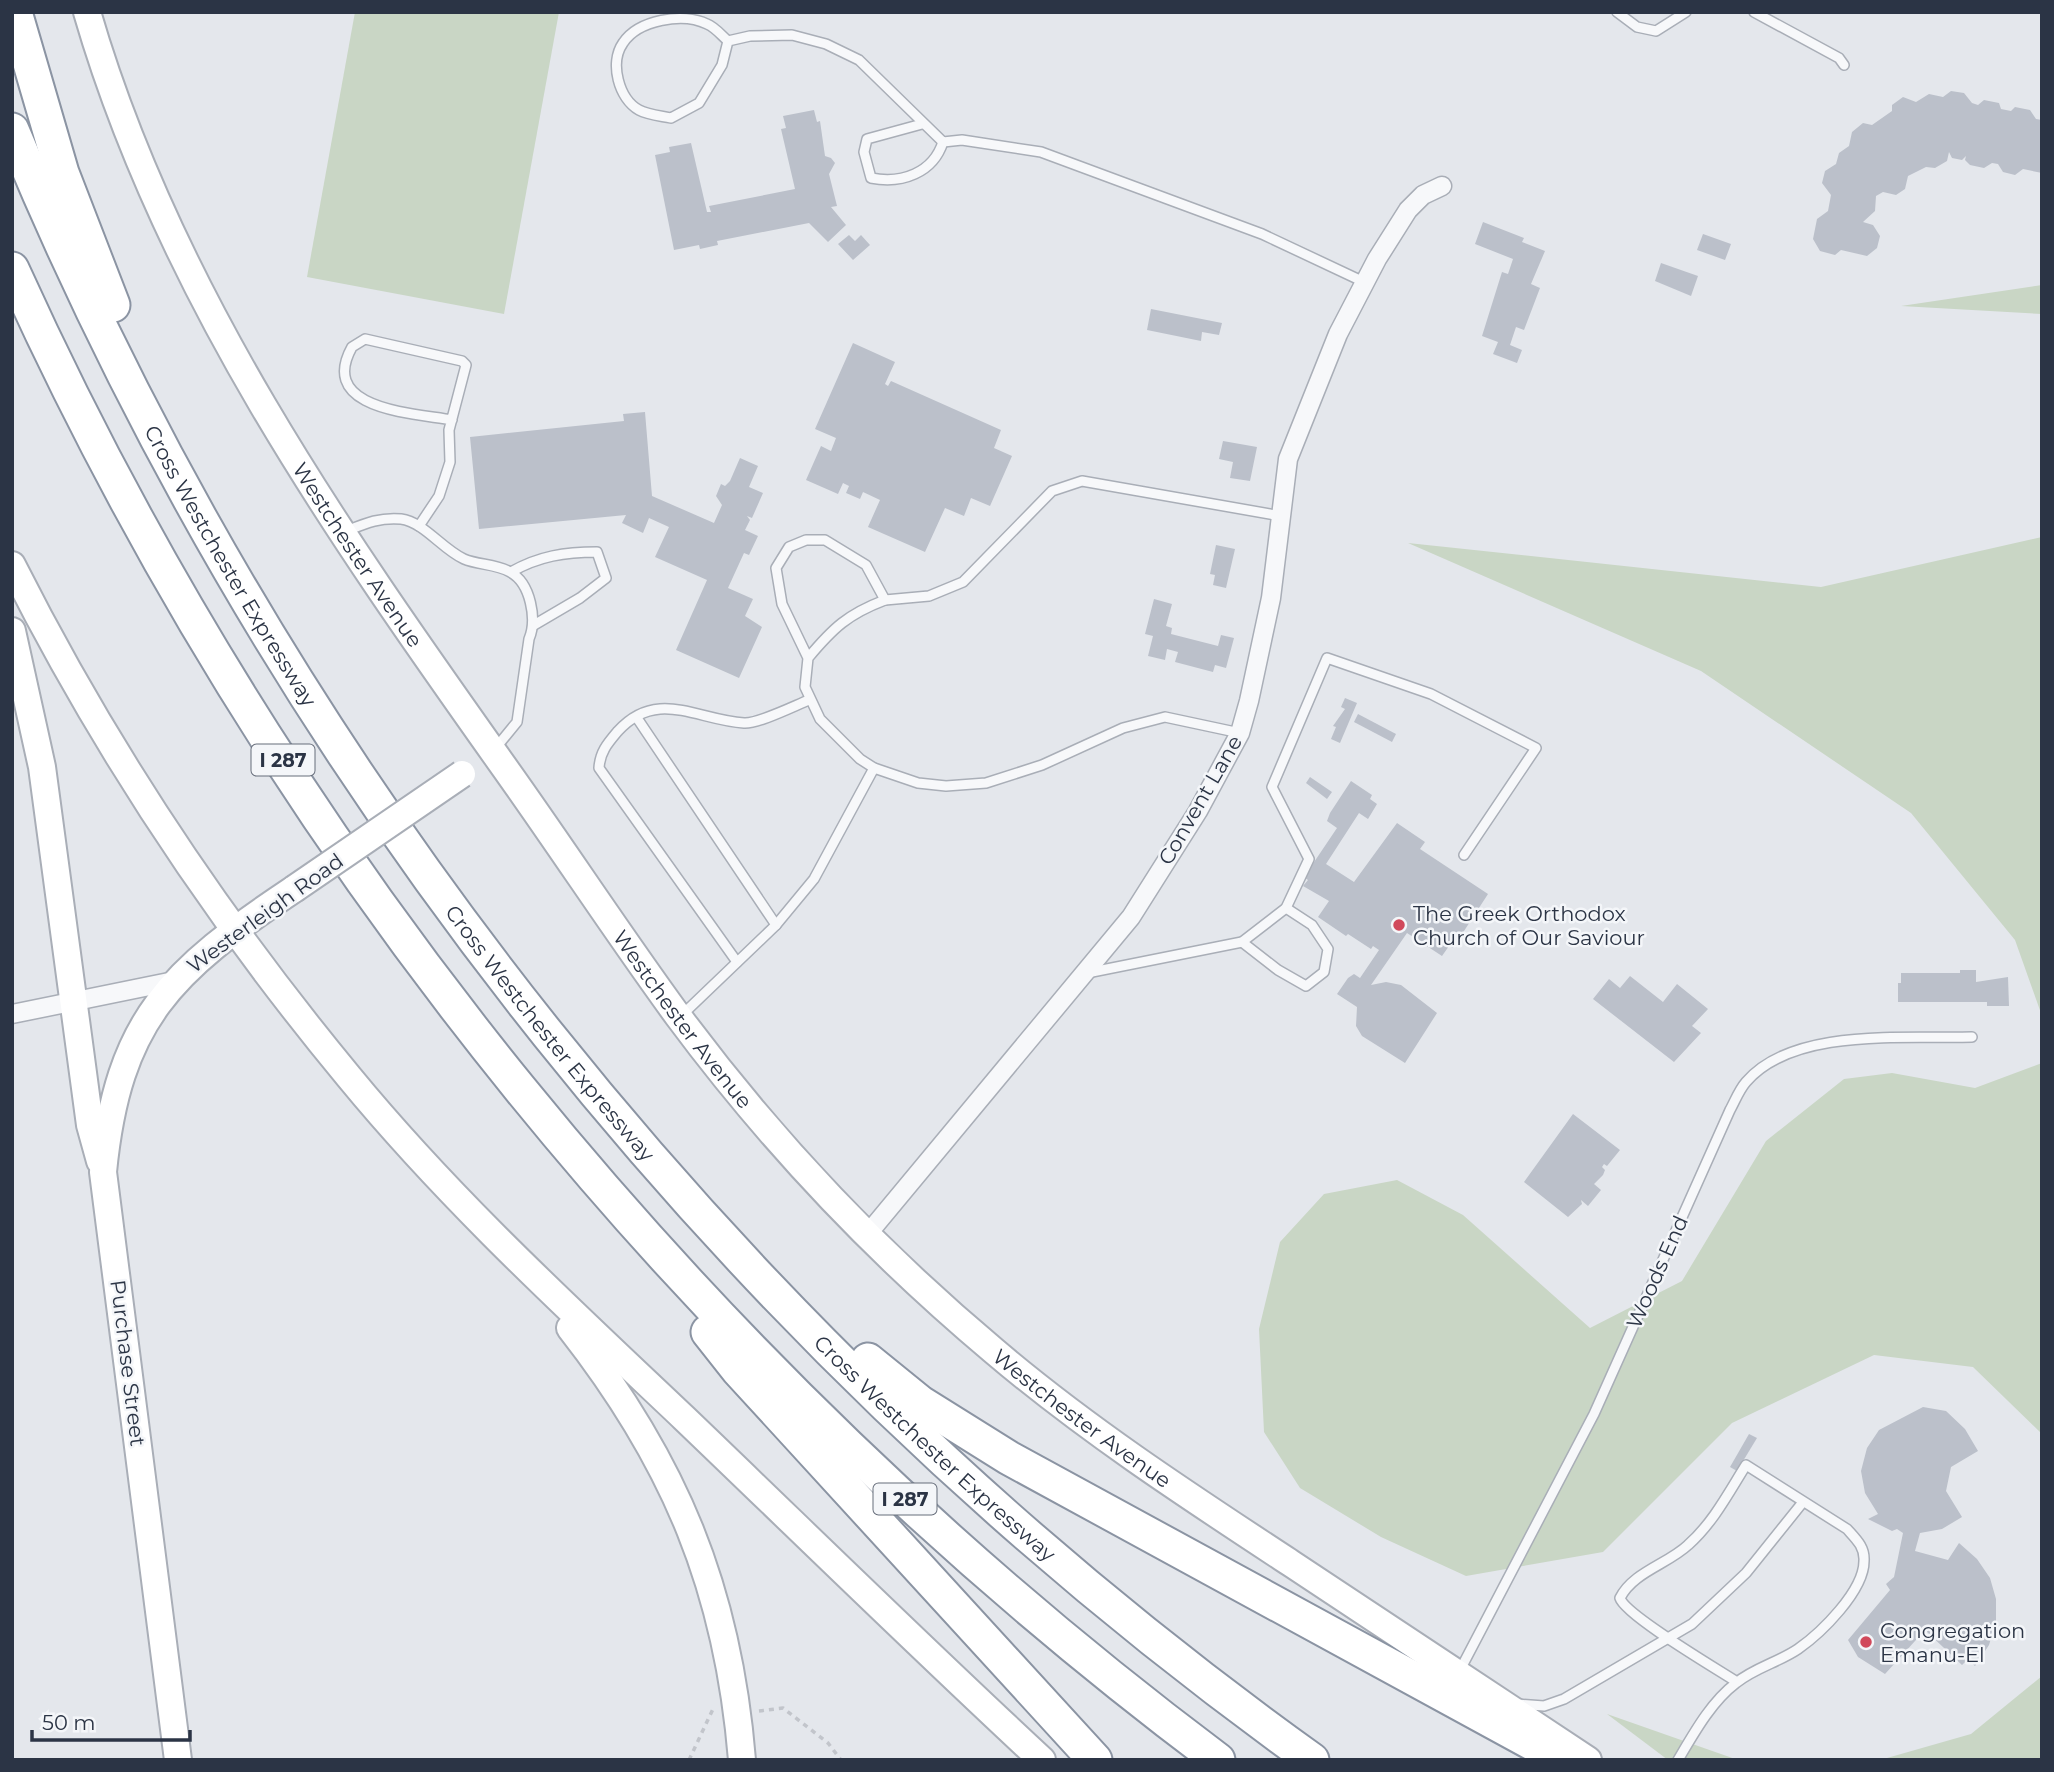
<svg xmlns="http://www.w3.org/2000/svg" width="2054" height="1772" font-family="Montserrat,sans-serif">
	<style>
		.green { fill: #c9d6c5 }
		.building { fill: #bbc0ca }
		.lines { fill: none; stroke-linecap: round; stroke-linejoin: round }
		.lane-casing { stroke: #a9aeb7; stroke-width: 12 }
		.street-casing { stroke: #a9aeb7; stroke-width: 21 }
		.secondary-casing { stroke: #a9aeb7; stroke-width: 30 }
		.highway-casing { stroke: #8b94a3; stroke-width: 37 }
		.path { stroke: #c2c5cb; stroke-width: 3.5; stroke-dasharray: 5 5; stroke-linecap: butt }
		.lane { stroke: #f7f8fa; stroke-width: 9 }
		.street { stroke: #f7f8fa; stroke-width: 18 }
		.secondary { stroke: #fff; stroke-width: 26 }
		.highway { stroke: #fff; stroke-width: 33 }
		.secondary-bridge-casing { stroke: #a9aeb7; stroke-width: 30; stroke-linecap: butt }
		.secondary-bridge { stroke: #fff; stroke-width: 26 }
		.poi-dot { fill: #d1495b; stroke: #f4f6f9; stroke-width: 2.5 }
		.labels { text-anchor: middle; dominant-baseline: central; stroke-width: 5; stroke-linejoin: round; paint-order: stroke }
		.shield { fill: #f4f6f9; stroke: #676e7b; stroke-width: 2 }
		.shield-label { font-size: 19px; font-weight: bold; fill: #2b3445 }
		.street-label { font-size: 21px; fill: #2b3445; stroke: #f4f6f9 }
		.poi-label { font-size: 21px; fill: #2b3445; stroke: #f4f6f9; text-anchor: start }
	</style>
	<rect width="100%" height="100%" fill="#e4e7ec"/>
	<g class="green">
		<polygon points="355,12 559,12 504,314 307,277"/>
		<polygon points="2042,285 2042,314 1901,306"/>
		<polygon points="2042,537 2042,1016 2015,940 1911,813 1701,671 1408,543 1821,587"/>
		<polygon points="2042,1063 2042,1434 1973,1367 1874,1355 1732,1423 1603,1552 1466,1576 1381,1537 1300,1488 1264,1432 1259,1329 1280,1242 1324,1194 1397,1180 1463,1215 1590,1328 1682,1281 1766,1141 1844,1079 1892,1073 1975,1088"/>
		<polygon points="2042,1676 2042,1760 1880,1760 1971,1734"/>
		<polygon points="1607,1714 1738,1760 1668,1760"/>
	</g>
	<g class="building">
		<polygon points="1951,91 1964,93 1972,103 1978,105 1984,100 1999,103 2001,109 2011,111 2015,107 2030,110 2036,119 2042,120 2042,173 2023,169 2015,175 2003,172 1998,164 1992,163 1984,168 1970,165 1965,160 1966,156 1962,160 1952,158 1949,152 1947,161 1935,168 1926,167 1908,176 1905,189 1896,195 1883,192 1876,196 1875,211 1863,222 1873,225 1880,236 1877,248 1867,256 1841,250 1835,255 1820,251 1813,239 1817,219 1828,211 1831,195 1822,183 1825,171 1836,164 1839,153 1849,146 1852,132 1863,123 1872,125 1892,111 1892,105 1903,97 1916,102 1929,94 1943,97"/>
		<polygon points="814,110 817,122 820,121 825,156 831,158 835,163 829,174 837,206 831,207 846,225 828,242 809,223 717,241 718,245 700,249 699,245 674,250 655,155 670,152 669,147 691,143 707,212 711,212 709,206 795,189 781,129 786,128 783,116"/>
		<polygon points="1483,222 1524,238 1522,242 1545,251 1531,284 1540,288 1524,330 1516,327 1510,345 1522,350 1517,363 1493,354 1498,342 1482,336 1502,272 1508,274 1513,259 1475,244"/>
		<polygon points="1703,234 1731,244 1725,260 1697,250"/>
		<polygon points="849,235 855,241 861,235 870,245 853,260 838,244"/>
		<polygon points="1661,263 1698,276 1691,296 1655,281"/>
		<polygon points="1151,309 1222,323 1219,335 1202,332 1201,341 1147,330"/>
		<polygon points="853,343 895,362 885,384 888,386 891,381 1001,430 994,448 1012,456 990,506 971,498 964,516 945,508 925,552 868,527 880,500 863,492 860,499 846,493 849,486 843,483 838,494 806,480 821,446 831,451 836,438 815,429"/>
		<polygon points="645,412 652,496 714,523 722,505 716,496 721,484 725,486 730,481 740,458 758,466 749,487 763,493 752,518 747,516 750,520 745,530 758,536 749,555 744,553 728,588 753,599 745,616 762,627 739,678 676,650 707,580 655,557 669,527 649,518 643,533 622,523 626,515 479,529 470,437 624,421 623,414"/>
		<polygon points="1223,441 1257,447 1250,481 1230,478 1233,462 1219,459"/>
		<polygon points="1216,545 1235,549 1226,588 1213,585 1215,575 1210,574"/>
		<polygon points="1154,599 1172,604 1166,626 1172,628 1171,634 1218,646 1221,635 1234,638 1226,668 1215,665 1213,672 1175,662 1178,652 1167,649 1165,660 1148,656 1153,636 1145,634"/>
		<polygon points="1345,698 1357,703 1340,743 1331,739 1336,727 1333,726 1345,709 1341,707"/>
		<polygon points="1358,714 1396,734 1392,742 1354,722"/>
		<polygon points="1310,777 1332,792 1327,799 1306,783"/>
		<polygon points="1351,781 1372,795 1370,799 1377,804 1368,819 1359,813 1326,864 1354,882 1397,823 1425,842 1420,849 1488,894 1453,948 1449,946 1442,956 1407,933 1371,985 1386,982 1401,985 1437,1013 1405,1063 1362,1036 1356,1026 1357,1007 1337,994 1348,978 1354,974 1360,978 1379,950 1373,946 1371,949 1348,934 1346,936 1318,917 1329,901 1303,886 1308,880 1304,877 1337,828 1327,821 1330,813"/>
		<polygon points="1960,970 1976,970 1976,982 2008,977 2009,1006 1987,1006 1987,1002 1898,1002 1898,983 1901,983 1901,973 1960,973"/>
		<polygon points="1630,976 1663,1002 1677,984 1708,1009 1692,1026 1701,1033 1674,1062 1593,999 1609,979 1620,988"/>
		<polygon points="1573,1114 1620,1150 1607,1166 1604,1164 1602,1167 1605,1170 1603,1175 1594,1184 1601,1190 1588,1206 1581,1200 1582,1204 1568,1217 1524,1182"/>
		<polygon points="1923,1407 1946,1411 1965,1429 1978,1451 1951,1467 1946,1491 1962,1517 1942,1529 1920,1533 1915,1551 1948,1560 1959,1543 1977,1559 1990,1578 1996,1599 1996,1622 1989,1645 1975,1666 1968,1659 1962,1665 1925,1630 1885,1674 1858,1657 1848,1640 1890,1590 1886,1584 1894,1577 1903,1533 1897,1529 1892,1531 1868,1519 1878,1514 1865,1493 1861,1471 1867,1448 1879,1430"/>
		<polygon points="1749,1434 1757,1438 1737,1471 1730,1467"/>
	</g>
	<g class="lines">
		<defs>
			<g id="lane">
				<polyline points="1617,12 1637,27 1656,31 1686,12"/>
				<polyline points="1754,12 1839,58 1844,65"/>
				<path d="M 728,41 C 722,36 715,27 707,24 C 683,12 638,20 623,43 C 609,63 619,99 639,110 C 648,115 662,116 671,118 L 699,103 L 722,65 L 728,41 L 750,36 L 792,35 L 826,44 L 859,60 L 943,142 L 962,140 L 1041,152 L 1262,234 L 1364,282"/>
				<path d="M 922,124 L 867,139 L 864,152 L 871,178 C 902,184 933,173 943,142"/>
				<path d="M 419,526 L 439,496 L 450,462 L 449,430 L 466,365 L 462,361 L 365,339 L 352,347 C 317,410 414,413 452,420"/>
				<path d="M 344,532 C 364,524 379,517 401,519 C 424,522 442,549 464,559 C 478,565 497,564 510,572 C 531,583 537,620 529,639 L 517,722 L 494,750"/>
				<path d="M 511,572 C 539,556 565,552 597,552 L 606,578 L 580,598 L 534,625"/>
				<polyline points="885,600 929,596 963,582 1052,491 1082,481 1281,516"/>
				<path d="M 808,658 C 833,628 848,614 885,600 L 866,565 L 825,540 L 806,540 L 789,547 L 776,568 L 782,604 L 808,658 L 805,687 L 820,719 L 860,759 L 874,768 L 918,783 L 946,786 L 986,783 L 1042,765 L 1123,728 L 1165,717 L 1240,733"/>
				<polyline points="637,718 776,925"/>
				<polyline points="1242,942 1278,970 1306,986 1324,972 1328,949 1312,925 1286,908"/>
				<path d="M 737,962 L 599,768 C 600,752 607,744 618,731 C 657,688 697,720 744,723 C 758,724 794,706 809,700"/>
				<polyline points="1087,973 1242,942 1286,908 1309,859 1272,787 1327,658 1431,694 1536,748 1464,855"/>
				<polyline points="682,1015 776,925 814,879 874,768"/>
				<path d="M 1459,1672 L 1594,1414 L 1730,1110 C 1735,1101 1739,1090 1746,1082 C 1793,1027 1906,1039 1972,1037"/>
				<polyline points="1517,1704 1544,1706 1564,1699 1692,1624 1746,1573 1803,1502"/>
				<path d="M 1678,1760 C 1694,1733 1711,1702 1736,1683 C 1754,1668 1779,1662 1798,1649 C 1821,1633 1864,1591 1864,1561 C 1865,1547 1856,1539 1847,1529 L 1746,1465 C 1729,1492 1713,1523 1688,1545 C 1668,1564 1633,1572 1620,1598 C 1625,1615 1717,1669 1737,1682"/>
			</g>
			<g id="street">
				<polyline points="12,1014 174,981"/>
				<polyline points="866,1236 1131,917 1198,811 1240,733 1249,701 1271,598 1288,459 1338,334 1377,259 1408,210 1423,195 1442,186"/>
			</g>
			<g id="secondary">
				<path id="s1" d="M 87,12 C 168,291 336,530 502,764 C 562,848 618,934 678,1016 C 770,1140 876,1252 994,1351 C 1087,1430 1190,1497 1292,1564 C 1391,1629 1489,1695 1588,1760"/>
				<path d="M 12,565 C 103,746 219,920 349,1077 C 450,1200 569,1309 684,1418 C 803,1532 921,1648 1042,1760"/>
				<polyline points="12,631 42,767 90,1125 100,1161"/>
				<path d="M 570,1328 C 675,1462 728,1589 742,1760"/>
				<path d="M 178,1760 L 103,1172 C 118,1019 171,971 294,889"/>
			</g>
			<g id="highway">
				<polyline points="15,12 62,173 113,305"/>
				<path id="s2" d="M 12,130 C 282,781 740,1350 1312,1760"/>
				<path d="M 12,269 C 278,858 702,1373 1218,1760"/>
				<polyline points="708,1332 738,1370 1095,1760"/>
				<polyline points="868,1360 921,1403 1009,1458 1563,1760"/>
			</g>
		</defs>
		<use href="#lane" class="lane-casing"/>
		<use href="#street" class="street-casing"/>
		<use href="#secondary" class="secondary-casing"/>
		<use href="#highway" class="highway-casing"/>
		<g class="path">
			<polyline points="759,1711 783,1708 828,1743 841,1760"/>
			<polyline points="689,1760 713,1709"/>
		</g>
		<use href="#lane" class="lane"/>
		<use href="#street" class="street"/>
		<use href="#secondary" class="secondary"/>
		<use href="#highway" class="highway"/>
		<defs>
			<polyline id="secondary-bridge" points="294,889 462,774"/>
		</defs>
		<use href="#secondary-bridge" class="secondary-bridge-casing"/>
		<use href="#secondary-bridge" class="secondary-bridge"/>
	</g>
	<g class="poi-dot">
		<circle cx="1399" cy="925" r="7"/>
		<circle cx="1866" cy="1642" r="7"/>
	</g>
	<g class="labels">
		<g class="shield">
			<rect x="251.5" y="744.5" width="63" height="31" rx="5"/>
			<rect x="873.5" y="1483.5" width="63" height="31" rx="5"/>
		</g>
		<g class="shield-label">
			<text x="283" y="760">I 287</text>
			<text x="905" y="1499">I 287</text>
		</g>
		<g class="street-label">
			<text stroke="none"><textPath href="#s1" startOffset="609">Westchester Avenue</textPath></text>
			<text stroke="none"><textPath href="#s2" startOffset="488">Cross Westchester Expressway</textPath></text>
			<text transform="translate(1200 800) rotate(-60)">Convent Lane</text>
			<text transform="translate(265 913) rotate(-36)">Westerleigh Road</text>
			<text stroke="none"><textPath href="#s1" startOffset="1176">Westchester Avenue</textPath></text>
			<text stroke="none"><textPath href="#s2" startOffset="1055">Cross Westchester Expressway</textPath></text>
			<text transform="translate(1657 1272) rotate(-66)">Woods End</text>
			<text transform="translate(128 1363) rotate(83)">Purchase Street</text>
			<text stroke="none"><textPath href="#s1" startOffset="1743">Westchester Avenue</textPath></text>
			<text stroke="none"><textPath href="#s2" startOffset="1622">Cross Westchester Expressway</textPath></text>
		</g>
		<g class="poi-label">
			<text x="1413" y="913">The Greek Orthodox<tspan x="1413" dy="24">Church of Our Saviour</tspan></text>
			<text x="1880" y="1630">Congregation<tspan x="1880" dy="24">Emanu-El</tspan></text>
		</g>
	</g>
	<rect width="2054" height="1772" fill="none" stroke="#2b3445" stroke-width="28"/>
	<path d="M32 1730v10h158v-10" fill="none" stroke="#2b3445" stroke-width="3.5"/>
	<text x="42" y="1730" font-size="21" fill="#2b3445" stroke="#f4f6f9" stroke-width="5" paint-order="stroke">50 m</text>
</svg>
